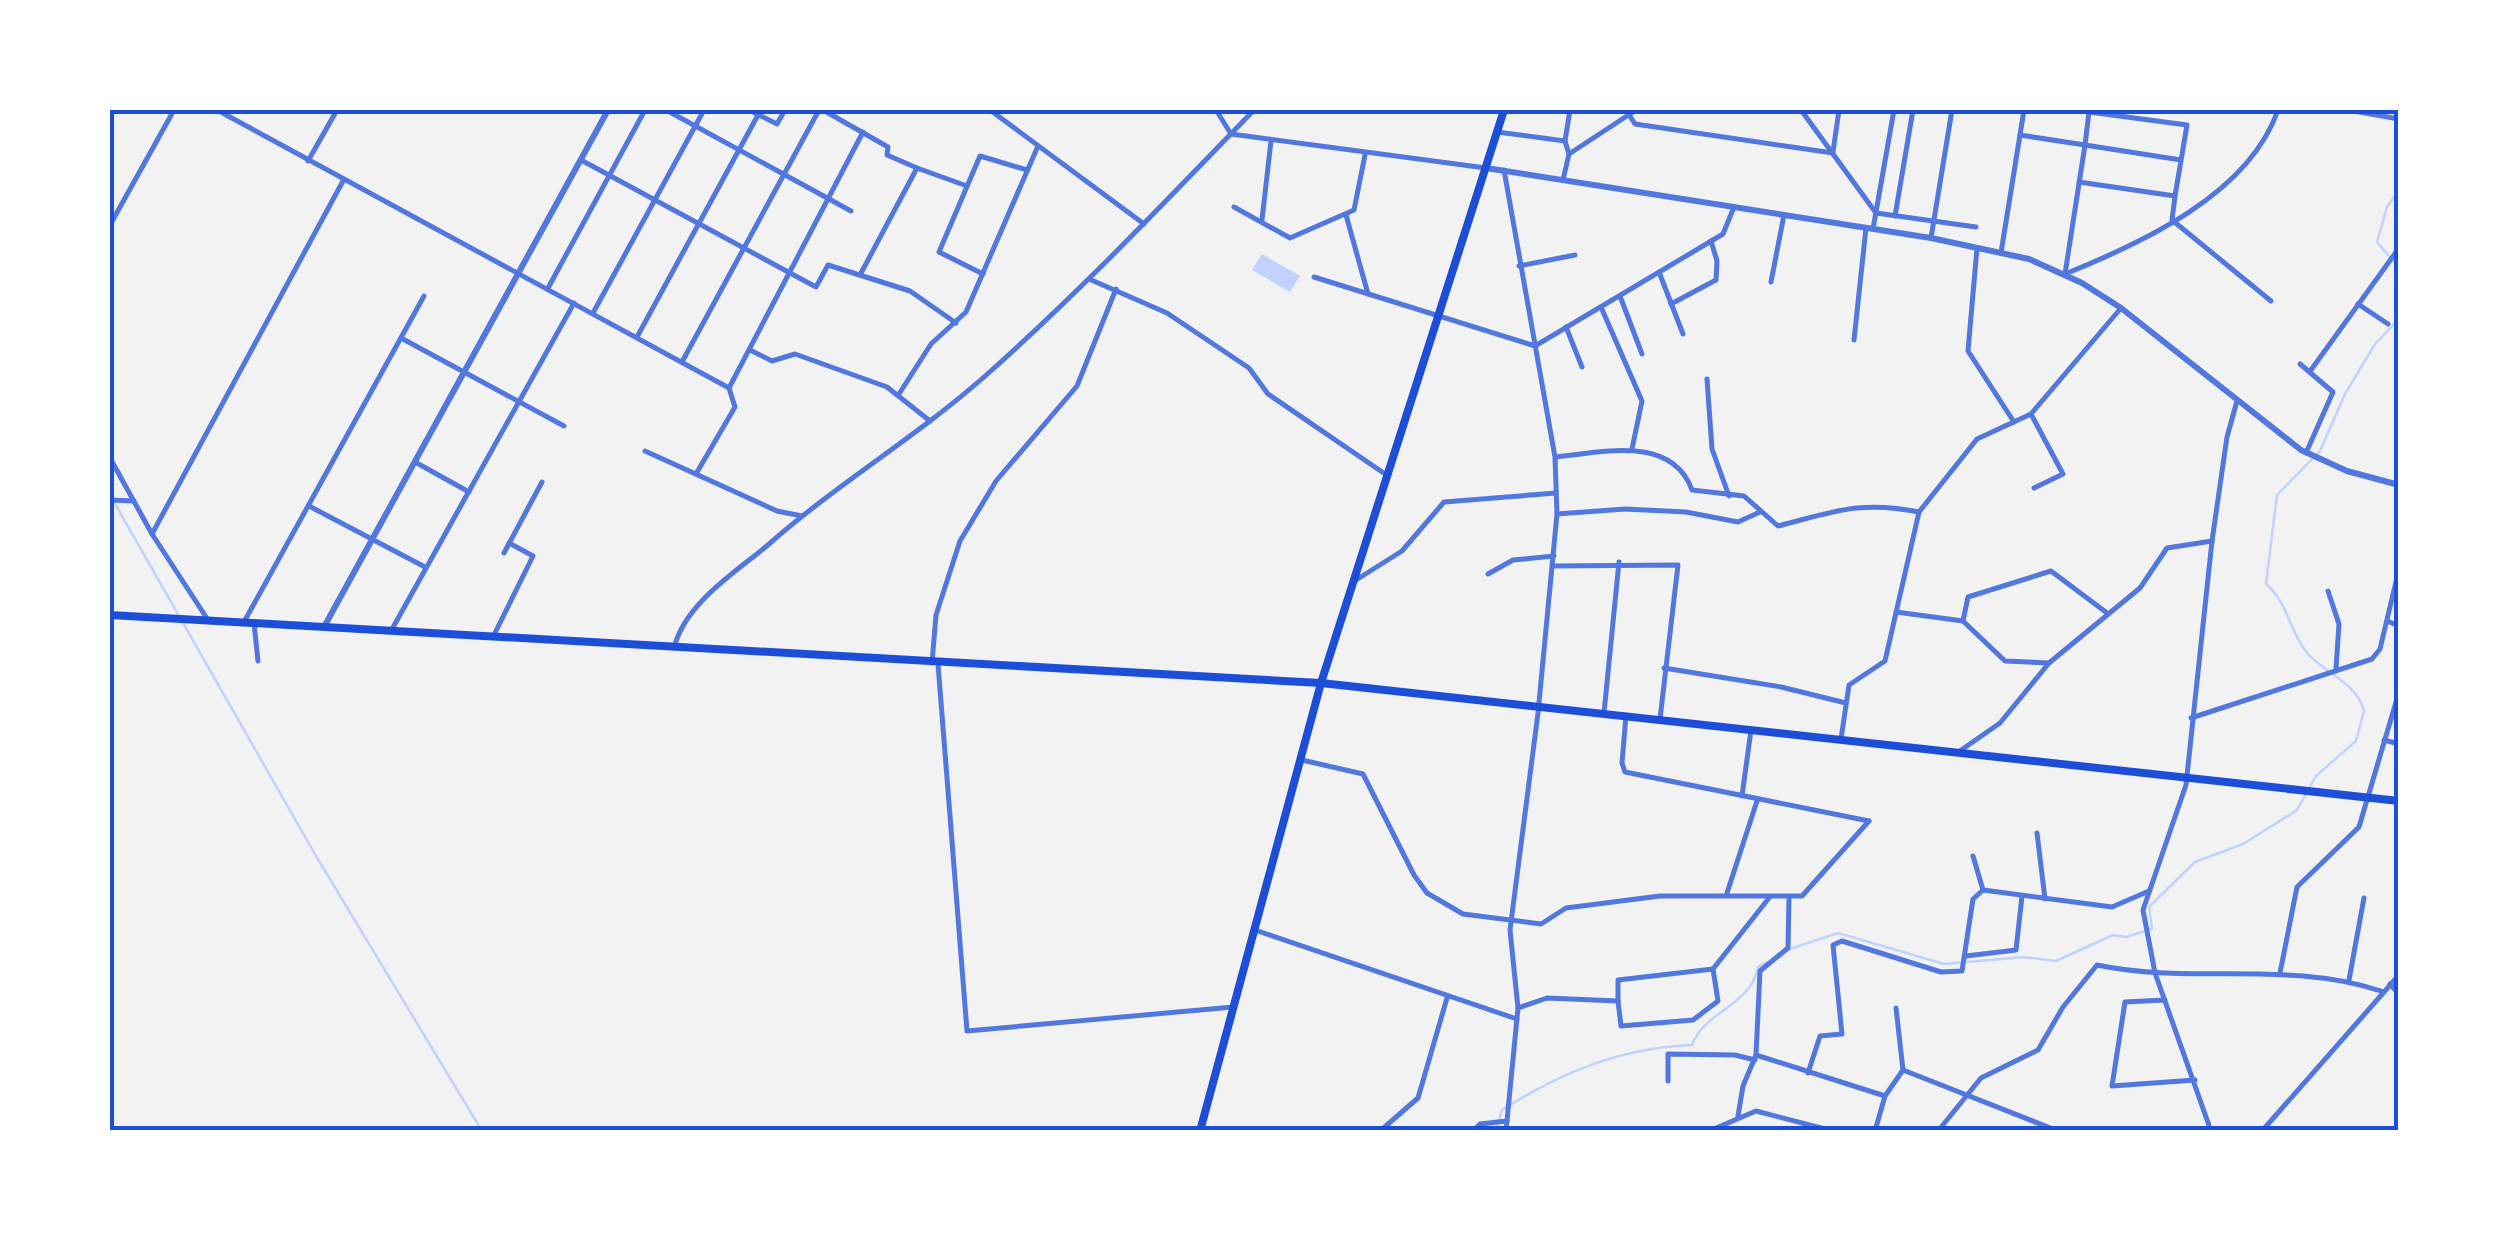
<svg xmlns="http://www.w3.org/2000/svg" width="2509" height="1241" font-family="Helvetica,sans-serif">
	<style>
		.water { fill: #bfd3fe }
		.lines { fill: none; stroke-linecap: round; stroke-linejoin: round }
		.stream { stroke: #bfd3fe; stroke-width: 2.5 }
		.minor { stroke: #5277de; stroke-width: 5 }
		.tertiary { stroke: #5277de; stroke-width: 6 }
		.primary { stroke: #1d4ed8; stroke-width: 8 }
		.neatline { fill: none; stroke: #1d4ed8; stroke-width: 4 }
	</style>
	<rect width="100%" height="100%" fill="#f2f2f2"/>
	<polygon class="water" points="1262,254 1300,276 1290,292 1252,270"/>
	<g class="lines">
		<g class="stream">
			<polyline points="969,110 990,113"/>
			<polyline points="2399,190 2387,207 2377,242 2399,268"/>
			<polyline points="110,495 316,856 482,1131"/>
			<path d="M 1787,950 L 1838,933 L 1944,964 L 2024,957 L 2056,961 L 2113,935 L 2126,937 L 2152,929 L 2149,907 L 2195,862 L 2243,844 L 2297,810 L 2316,776 L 2356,741 L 2364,711 C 2358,684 2325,673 2308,654 C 2289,632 2289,604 2266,584 L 2277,495 L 2320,451 L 2345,394 L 2375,344 L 2399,319"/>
			<path d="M 1496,1131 L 1502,1110 C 1562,1072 1620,1048 1692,1045 C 1705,1010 1751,1006 1758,967 L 1767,962"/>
		</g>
		<g class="minor">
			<polyline points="217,110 729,388 735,407 696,474"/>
			<polyline points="666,110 851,211"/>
			<polyline points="749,110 777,124 785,110"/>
			<polyline points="823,110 888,147 887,155 917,168"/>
			<polyline points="990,110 1144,224"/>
			<polyline points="1216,110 1231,134 1486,168"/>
			<polyline points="1626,110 1635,124 1833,153"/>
			<polyline points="1801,110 1876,213 1976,227"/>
			<polyline points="2348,110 2399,119"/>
			<polyline points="1497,132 1565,141"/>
			<polyline points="2020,135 2085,145 2065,274"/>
			<polyline points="1833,152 1839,110"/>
			<polyline points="1569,154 1565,141 1570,110"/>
			<polyline points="581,160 816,287 828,265 910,291 956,323"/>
			<polyline points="308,161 337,110"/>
			<polyline points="1504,170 1555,457 1557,514 1538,713 1510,930 1518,1008 1506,1131"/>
			<polyline points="1563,180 1569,154 1636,110"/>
			<polyline points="2079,182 2175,196 2172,220 2271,301"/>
			<polyline points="2175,196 2187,125 2089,112 2085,145 2181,160"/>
			<polyline points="1234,207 1290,238 1354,210 1365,155"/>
			<polyline points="1346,215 1368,294"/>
			<polyline points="1895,216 1913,110"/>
			<polyline points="1262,220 1271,141"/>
			<polyline points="110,225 174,110"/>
			<polyline points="1873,229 1894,110"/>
			<polyline points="1931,238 1952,110"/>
			<polyline points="1977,248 1968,351 2014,422"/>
			<polyline points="2001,253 2024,110"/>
			<polyline points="1519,266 1575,255"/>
			<polyline points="1659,272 1683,334"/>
			<polyline points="983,274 939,252 980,156 1027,170"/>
			<path d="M 2065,274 C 2142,243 2249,194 2278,110"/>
			<polyline points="860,275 917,168 967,186"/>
			<polyline points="1314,277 1535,346 1723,234 1734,207"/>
			<polyline points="1089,279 1167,313 1249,368 1268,394 1388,476"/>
			<polyline points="1771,282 1784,215"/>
			<polyline points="548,288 645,110"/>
			<polyline points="1620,296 1642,354"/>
			<polyline points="1671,304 1716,280 1717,261 1711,241"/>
			<polyline points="2358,304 2388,324"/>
			<polyline points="1601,307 1642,401 1632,449"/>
			<polyline points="593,313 704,110"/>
			<polyline points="1566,327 1582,367"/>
			<polyline points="637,337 758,115"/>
			<polyline points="401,338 564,426"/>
			<polyline points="1854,340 1866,228"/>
			<polyline points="750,350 772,361 795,354 887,387 930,421"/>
			<polyline points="682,362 819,110"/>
			<polyline points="2300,364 2333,392 2306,453"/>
			<polyline points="2311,370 2399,248"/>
			<polyline points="1707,379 1712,449 1729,496"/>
			<polyline points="729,388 863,132"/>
			<polyline points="899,394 931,344 966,312 1038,146"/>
			<polyline points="2031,414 2063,474 2034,488"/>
			<polyline points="645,451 777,511 802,516"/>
			<path d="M 1556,457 C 1603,452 1672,435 1692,490 L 1744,496 L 1778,526 C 1833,512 1861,500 1919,512"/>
			<polyline points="110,458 152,534 208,620"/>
			<polyline points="415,462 469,492"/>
			<polyline points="110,500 134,501"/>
			<polyline points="309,506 425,567"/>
			<polyline points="1557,514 1625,509 1686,512 1738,522 1760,512"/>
			<polyline points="152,534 343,181"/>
			<polyline points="504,553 542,482"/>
			<polyline points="1553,566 1678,565 1660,719"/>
			<polyline points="1488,574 1513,560 1554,556"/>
			<polyline points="1356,580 1402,551 1444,502 1556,493"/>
			<polyline points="2328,591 2339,624 2336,669"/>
			<polyline points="1896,612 1963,621 2005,661 2049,663"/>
			<polyline points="1963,621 1968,597 2051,571 2107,613"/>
			<polyline points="2387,621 2399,626"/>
			<polyline points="244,622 424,296"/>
			<polyline points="254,623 258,661"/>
			<polyline points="391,631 574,303"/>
			<polyline points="493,637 533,556 509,543"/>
			<path d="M 674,648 C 685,603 735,573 769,544 C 837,484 916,437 984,377 C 1079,293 1166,201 1254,110"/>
			<polyline points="932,663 936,615 960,541 996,481 1077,386 1116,289"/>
			<polyline points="938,664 967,1031 1233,1007"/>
			<polyline points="1664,668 1781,687 1846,703"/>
			<polyline points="1604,713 1619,562"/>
			<polyline points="1626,715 1622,763 1625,772 1869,821"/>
			<polyline points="2191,718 2372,659 2380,649 2399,569"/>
			<polyline points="1841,739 1849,685 1885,661 1919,512 1977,439 2031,414 2121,308"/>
			<polyline points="2384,740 2399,744"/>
			<polyline points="1957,753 2000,723 2049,663 2140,588 2167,548 2212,541"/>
			<polyline points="1302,760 1363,774 1414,875 1427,893 1463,914 1541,924 1566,908 1660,896 1802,896 1869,821"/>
			<polyline points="1742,796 1751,730"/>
			<polyline points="2037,833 2045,899"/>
			<polyline points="1973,856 1983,890"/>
			<polyline points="1727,893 1757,801"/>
			<polyline points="1255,930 1517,1019"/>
			<polyline points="1966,956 2016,950 2022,896"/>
			<polyline points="2280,973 2297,887 2359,827 2399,692"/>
			<polyline points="2349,980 2364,898"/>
			<polyline points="2390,984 2399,994"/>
			<polyline points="2165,1000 2125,1002 2112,1086 2195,1080"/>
			<polyline points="1618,1001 1618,980 1713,969"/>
			<polyline points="1518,1008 1547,998 1618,1001 1621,1026 1693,1020 1718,1001 1713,969 1769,898"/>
			<polyline points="1896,1008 1903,1070"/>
			<polyline points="1756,1055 1885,1096 1875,1131"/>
			<polyline points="1808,1073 1820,1036 1842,1034 1833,945 1842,941 1941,972 1962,971 1973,899 1983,890 2112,907 2149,891"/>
			<polyline points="1668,1081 1668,1054 1735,1055 1755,1060"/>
			<polyline points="1885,1096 1903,1070 2058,1131"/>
			<polyline points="1738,1116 1743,1086 1756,1055 1760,971 1788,948 1789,899"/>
			<polyline points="1380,1131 1418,1098 1447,998"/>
			<polyline points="1473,1131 1480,1124 1507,1121"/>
			<polyline points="1709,1131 1756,1111 1833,1131"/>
			<path d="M 1938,1131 L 1981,1078 L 2038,1050 L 2063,1007 L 2097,965 C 2191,985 2288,960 2381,991"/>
			<polyline points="2211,1131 2155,973 2143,910 2186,785 2212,541 2227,437 2237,401"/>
			<polyline points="2262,1131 2399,975"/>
		</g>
		<g class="tertiary">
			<polyline points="1486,168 1931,238 2029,259 2082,283 2121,308 2301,450 2347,471 2399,485"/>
			<polyline points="324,627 608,110"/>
		</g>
		<g class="primary">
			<polyline points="110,615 1321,683 2399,801"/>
			<polyline points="1200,1131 1321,683 1504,110"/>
		</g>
	</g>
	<rect width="2509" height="1241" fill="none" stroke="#ffffff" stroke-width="225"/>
	<rect x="112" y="112" width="2284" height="1016" class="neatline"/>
</svg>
